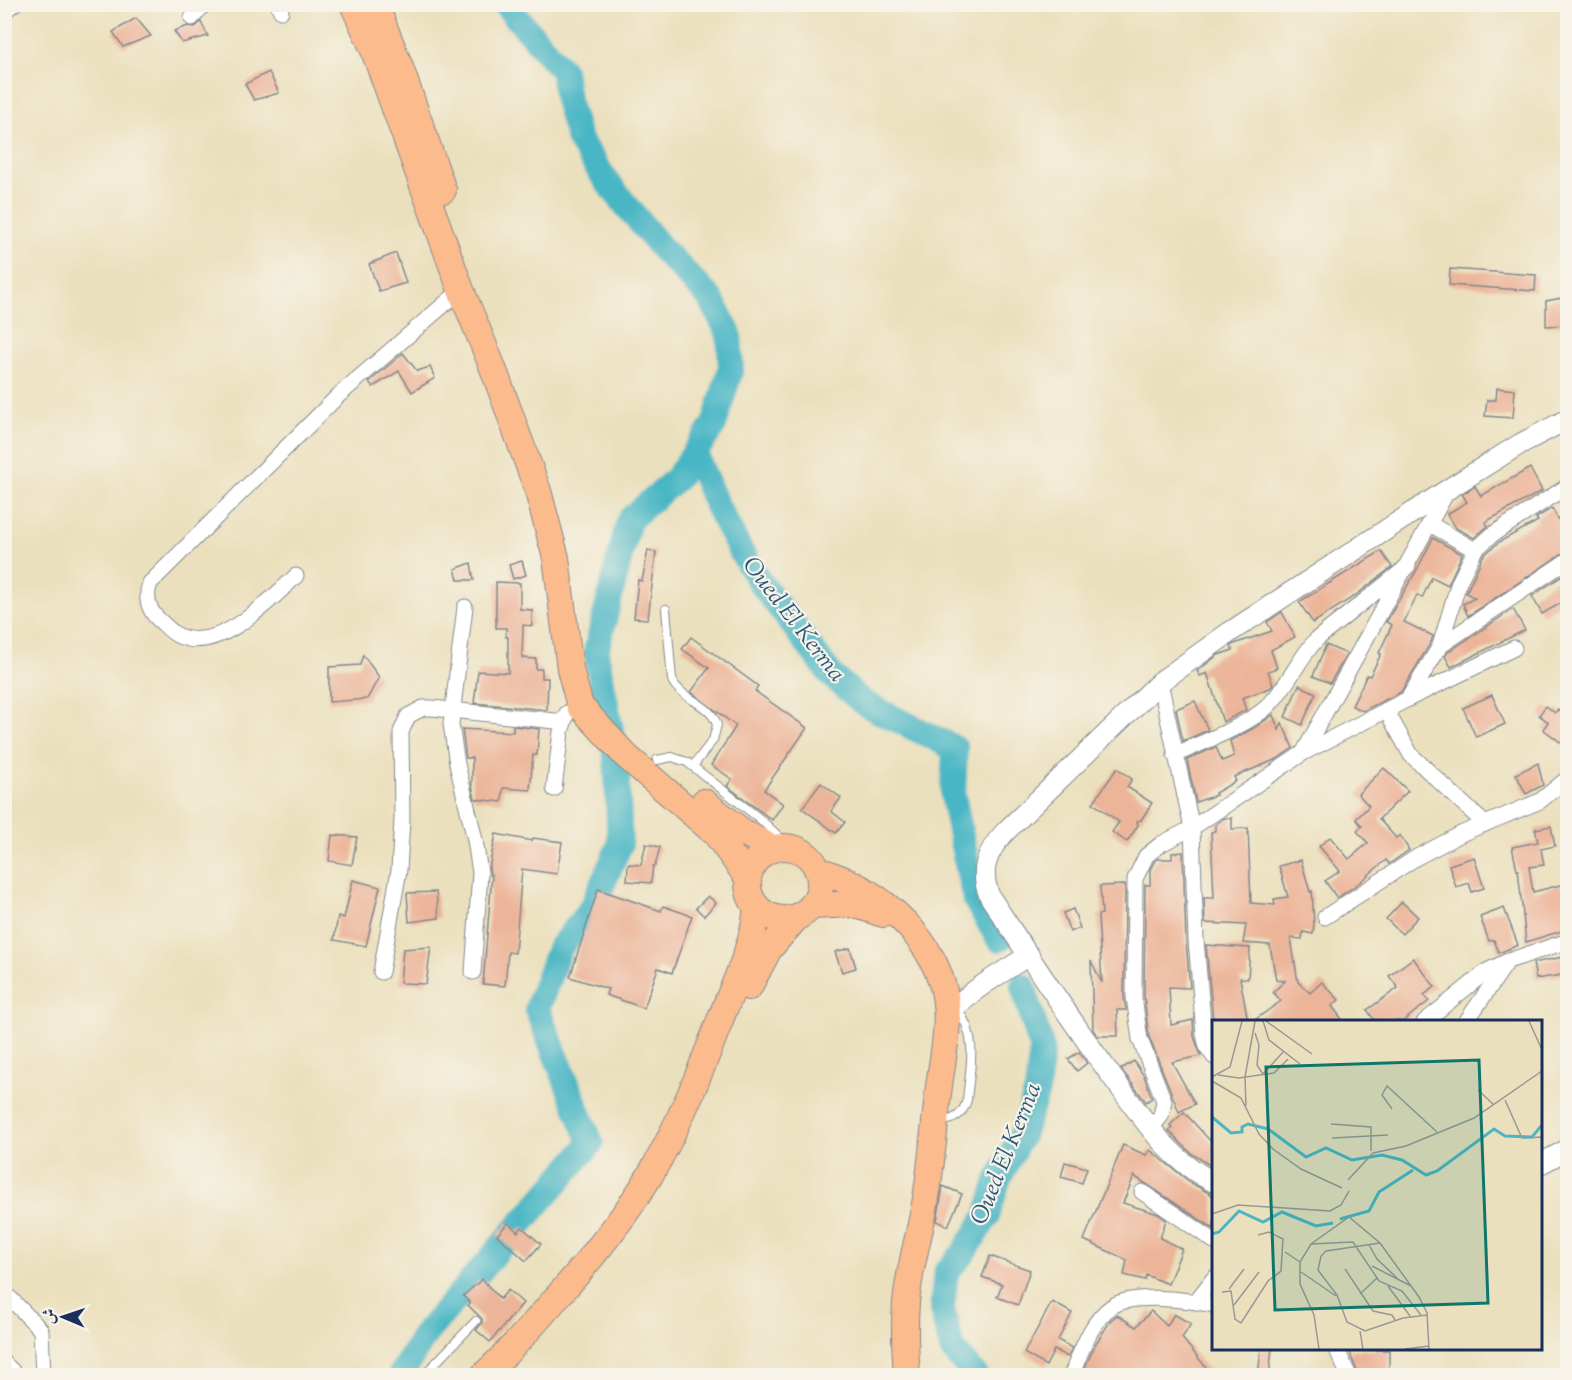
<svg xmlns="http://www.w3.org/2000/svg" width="1572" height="1380" font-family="'Sorts Mill Goudy',Amiri,serif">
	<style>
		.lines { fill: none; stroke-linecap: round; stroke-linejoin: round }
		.river { stroke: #4ab6c5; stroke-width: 26 }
		.building { fill: #ecb498 }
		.service-casing { stroke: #83888e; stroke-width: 10 }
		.minor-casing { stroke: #83888e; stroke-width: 17 }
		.tertiary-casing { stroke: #83888e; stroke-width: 22 }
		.primary-casing { stroke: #83888e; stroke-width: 28 }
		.trunk-casing { stroke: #83888e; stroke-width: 28 }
		.service { stroke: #fff; stroke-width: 8 }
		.minor { stroke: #fff; stroke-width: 15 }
		.tertiary { stroke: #fff; stroke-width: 20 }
		.primary { stroke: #fbbb8d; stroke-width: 26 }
		.trunk { stroke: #fbbb8d; stroke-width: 26 }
		.labels { text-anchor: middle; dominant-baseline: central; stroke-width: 4.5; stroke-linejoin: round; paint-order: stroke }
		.water-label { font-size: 24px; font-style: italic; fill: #29587d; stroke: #f7f3e8 }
		.inset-river { fill: none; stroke: #4ab6c5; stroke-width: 3 }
		.inset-road { fill: none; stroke: #989997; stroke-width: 1.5 }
		.view { fill: #0f766e; fill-opacity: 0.15; stroke: #0f766e; stroke-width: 3 }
		.inset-edge { fill: none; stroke: #1b2f5e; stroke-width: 3 }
	</style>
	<rect width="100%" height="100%" fill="#f7f3e8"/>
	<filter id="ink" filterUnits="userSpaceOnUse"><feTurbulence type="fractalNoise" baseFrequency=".0167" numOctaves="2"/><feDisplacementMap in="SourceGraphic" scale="12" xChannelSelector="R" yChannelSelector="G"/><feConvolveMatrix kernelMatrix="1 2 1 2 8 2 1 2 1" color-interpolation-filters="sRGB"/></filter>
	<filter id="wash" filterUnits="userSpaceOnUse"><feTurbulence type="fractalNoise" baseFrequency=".008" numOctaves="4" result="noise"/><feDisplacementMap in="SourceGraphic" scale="24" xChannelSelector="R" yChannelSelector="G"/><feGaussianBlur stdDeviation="1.35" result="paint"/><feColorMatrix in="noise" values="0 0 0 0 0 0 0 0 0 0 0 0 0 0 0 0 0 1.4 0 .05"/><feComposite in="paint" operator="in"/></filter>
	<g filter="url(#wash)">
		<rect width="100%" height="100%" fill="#ebe0bd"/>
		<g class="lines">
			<g class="river">
				<polyline points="695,453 715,502 740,550 760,582 832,676 865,704 955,748 953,795 963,846 975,899 999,939"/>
				<polyline points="400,1376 425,1334 591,1143 537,1009 559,949 593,906 620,844 616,756 596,652 629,520 676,479 714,425 731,368 729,334 711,299 662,249 607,182 579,140 567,100 563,71 505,4"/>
				<polyline points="976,1376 952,1349 942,1309 946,1272 963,1254 987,1216 998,1180 1023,1132 1037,1091 1042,1049 1023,986"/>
			</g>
		</g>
		<g id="blocks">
			<g class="building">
				<polygon points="136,18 151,36 123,47 113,32"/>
				<polygon points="201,22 208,36 182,43 174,31 188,26 195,27"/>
				<polygon points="269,72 279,93 254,100 245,84"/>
				<polygon points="396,253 406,283 379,291 369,264"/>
				<polygon points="1450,269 1536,275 1535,291 1449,285"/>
				<polygon points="1568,297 1568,325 1546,326 1546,301"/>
				<polygon points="403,353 417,371 430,367 435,378 412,392 399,371 373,387 369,382"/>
				<polygon points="1497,388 1515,390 1513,418 1485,416 1487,400 1496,400"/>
				<polygon points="1530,468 1542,491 1485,522 1488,526 1474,538 1456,528 1447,514 1467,502 1462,494 1475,486 1481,496"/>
				<polygon points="1552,508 1568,538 1568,550 1468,616 1463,604 1475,598 1466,593 1483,556 1499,542 1538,521 1536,518"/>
				<polygon points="1433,538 1462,554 1448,585 1432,577 1422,598 1417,595 1404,622 1433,636 1431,642 1401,692 1363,711 1352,706 1367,675 1370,676 1381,654 1379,653 1392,625 1386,622 1417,570"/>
				<polygon points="648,550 656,552 648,619 634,618 638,580 642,581"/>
				<polygon points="1381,551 1392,567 1356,595 1313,623 1299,602"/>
				<polygon points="522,561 526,575 513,579 509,565"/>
				<polygon points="471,563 474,580 458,580 455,569"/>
				<polygon points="1568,572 1568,599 1542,614 1532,596"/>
				<polygon points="496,582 520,583 520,609 532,610 532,626 523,625 522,658 536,659 536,669 542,669 542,678 548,678 547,710 474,703 478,671 508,673 508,637 506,637 506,628 496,628"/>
				<polygon points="1513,609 1525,630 1451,667 1445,656 1447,653"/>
				<polygon points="1282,612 1295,637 1271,650 1277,668 1268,671 1273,685 1270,688 1242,698 1246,710 1223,722 1207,673 1200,676 1197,671 1218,655 1233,650 1231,646 1234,644 1272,631 1267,622"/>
				<polygon points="691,637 758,686 755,691 807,728 764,790 783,804 772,820 727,786 732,779 711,765 736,726 691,692 709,668 682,649"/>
				<polygon points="1326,645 1347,654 1330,683 1313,676"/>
				<polygon points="363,655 379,677 367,699 329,702 329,667 360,665"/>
				<polygon points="1299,685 1316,693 1302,725 1285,717"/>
				<polygon points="1492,695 1505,724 1476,737 1463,708"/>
				<polygon points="1195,701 1208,730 1183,741 1176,709"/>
				<polygon points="1546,706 1555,713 1558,709 1568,716 1568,748 1543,729 1548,722 1539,715"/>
				<polygon points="1273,715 1279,730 1282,723 1293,748 1277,759 1234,777 1236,781 1215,793 1216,795 1196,802 1187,760 1216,747 1222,761 1234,756 1230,741 1254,728"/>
				<polygon points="513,726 539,729 537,755 533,755 530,790 503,788 502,802 475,799 472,786 472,758 466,758 462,729 513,732"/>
				<polygon points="1538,763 1543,785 1526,794 1516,774"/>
				<polygon points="1117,768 1132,779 1127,787 1152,803 1141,820 1137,821 1138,825 1127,842 1112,832 1119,822 1093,803"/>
				<polygon points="1384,768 1408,791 1379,819 1396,838 1400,835 1409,850 1389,864 1386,860 1359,883 1337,898 1325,881 1340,871 1319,846 1330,837 1349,859 1368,843 1357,831 1362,826 1356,819 1369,806 1358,794"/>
				<polygon points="821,783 841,798 831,811 845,822 836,833 802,808"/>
				<polygon points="1224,818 1232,818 1232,829 1248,828 1251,903 1275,905 1274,899 1288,897 1279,866 1301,860 1310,892 1312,891 1314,923 1313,934 1303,932 1302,939 1291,938 1298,982 1310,993 1322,982 1339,1000 1332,1006 1344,1022 1252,1022 1281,1001 1273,992 1285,981 1276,980 1270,945 1243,943 1246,925 1205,923 1204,898 1214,898 1211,832 1215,831 1215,825"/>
				<polygon points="1551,826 1555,846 1541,849 1544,865 1529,867 1533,892 1568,883 1568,929 1526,942 1518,870 1517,870 1512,847 1538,842 1535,829"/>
				<polygon points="496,834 532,841 533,838 562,842 557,874 522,869 515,953 508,952 505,986 483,984 492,875 490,875 489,868"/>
				<polygon points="332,835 357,837 352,865 329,861"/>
				<polygon points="646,844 660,847 655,866 653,866 651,883 627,881 628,864 641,865"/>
				<polygon points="1183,852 1186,941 1190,988 1169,987 1171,1025 1193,1020 1194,1036 1201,1056 1172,1062 1195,1104 1179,1112 1149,1037 1144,996 1145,885 1150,885 1150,870 1154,862 1158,859 1172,859 1172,853"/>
				<polygon points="1474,857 1484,888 1472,892 1469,883 1456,887 1449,865"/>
				<polygon points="353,880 380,887 366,946 334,940 338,916 344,918"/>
				<polygon points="1125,885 1124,997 1126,1010 1117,1010 1118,1036 1098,1036 1093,1030 1091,961 1102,983 1098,915 1102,914 1100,886"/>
				<polygon points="598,889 661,911 663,906 692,916 672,973 658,968 644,1008 606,995 608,989 570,977"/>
				<polygon points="436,892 439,918 409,922 407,893"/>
				<polygon points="708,896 716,903 704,916 696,908"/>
				<polygon points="1402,902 1418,917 1402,934 1386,919"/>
				<polygon points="1504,908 1518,945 1499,953 1494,940 1489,941 1480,917"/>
				<polygon points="1073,909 1080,928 1070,932 1063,913"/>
				<polygon points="1206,945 1250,948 1248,979 1240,978 1248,1022 1214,1022 1214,1031"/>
				<polygon points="431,947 426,984 400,983 403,949"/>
				<polygon points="850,948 856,968 842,972 835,952"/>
				<polygon points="1568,956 1568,974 1536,979 1533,963"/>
				<polygon points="1413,958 1435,987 1424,995 1429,1001 1403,1021 1376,1022 1367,1010 1398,988 1389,976"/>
				<polygon points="1079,1052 1087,1063 1077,1071 1068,1059"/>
				<polygon points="1134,1061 1144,1076 1152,1098 1146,1102 1121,1069"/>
				<polygon points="1184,1112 1214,1145 1214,1168 1191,1153 1169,1131 1172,1128 1170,1125"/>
				<polygon points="1123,1145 1146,1155 1150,1150 1191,1183 1214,1196 1214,1229 1134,1176 1123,1203 1158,1214 1166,1220 1160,1238 1182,1249 1168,1284 1146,1275 1145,1280 1124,1275 1127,1260 1084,1240"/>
				<polygon points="1065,1162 1087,1168 1082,1183 1061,1177"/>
				<polygon points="943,1186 962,1194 948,1226 937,1221"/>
				<polygon points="508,1223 518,1232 522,1227 541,1244 526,1261 497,1235"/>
				<polygon points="990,1256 1030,1270 1018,1305 997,1297 1002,1284 982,1277"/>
				<polygon points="482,1279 500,1299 508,1290 523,1303 490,1342 476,1330 482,1323 482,1319 468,1305 470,1303 463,1296"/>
				<polygon points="1052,1302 1072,1313 1058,1340 1072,1348 1068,1357 1054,1350 1046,1366 1024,1353"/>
				<polygon points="1151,1311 1167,1326 1174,1314 1191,1324 1182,1338 1213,1376 1082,1374 1096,1343 1111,1320 1117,1315 1136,1327"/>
				<polygon points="1261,1348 1272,1348 1269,1376 1258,1376"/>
				<polygon points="1351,1350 1389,1350 1389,1376 1376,1376 1370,1374 1370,1371 1357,1371 1351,1356"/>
			</g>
		</g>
	</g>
	<g filter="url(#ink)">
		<use href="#blocks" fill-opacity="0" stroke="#83888e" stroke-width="1.5"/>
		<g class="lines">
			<defs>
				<g id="service">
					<polyline points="4,16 19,4"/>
					<path d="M 666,609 L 672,680 C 681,700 711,703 717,725 L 713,740 L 693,766"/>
					<polyline points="657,760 672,757 687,762 760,819 791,848"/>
					<path d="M 939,1121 C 954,1121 963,1115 967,1100 C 970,1067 979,1037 957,1009"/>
					<polyline points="423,1376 476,1321"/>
				</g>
				<g id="minor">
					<polyline points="278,4 281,11"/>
					<polyline points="192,18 204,4"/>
					<polyline points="1430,524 1475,550"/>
					<path d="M 296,576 C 270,600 217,656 177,635 C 171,632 165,625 159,620 C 148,610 145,597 150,583 L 339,395 L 461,290"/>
					<polyline points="465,607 451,724 457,764 475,840 480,873 473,972"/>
					<polyline points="1440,646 1568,560"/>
					<polyline points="1160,682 1192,828 1196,940 1204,1034 1207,1047 1214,1057"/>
					<polyline points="1408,699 1514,648"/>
					<polyline points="1386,710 1411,755 1485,824"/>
					<polyline points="1303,753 1448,490"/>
					<path d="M 1175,755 C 1202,742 1247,726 1268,706 C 1288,686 1298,659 1317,639 L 1408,566"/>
					<polyline points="554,789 561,732 567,713"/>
					<polyline points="1325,917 1417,857 1463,833 1540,801 1568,778"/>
					<polyline points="381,972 399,870 402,819 401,732 408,716 423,708 432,708 564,722"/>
					<polyline points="1424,1022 1487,971 1508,961 1568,941"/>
					<polyline points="1466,1022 1507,962"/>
					<polyline points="1151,1129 1161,1116 1164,1101 1140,1039 1134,997 1135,879 1146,856 1161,844 1192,828 1303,753 1408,699 1440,646 1459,582 1475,550 1493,534 1568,486"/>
					<polyline points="1142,1192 1214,1241"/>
					<polyline points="4,1292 41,1330 43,1376"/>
					<polyline points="1196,1301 1214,1278"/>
					<polyline points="1336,1348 1349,1376"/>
					<polyline points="4,1363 17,1376"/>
					<path d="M 1071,1376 C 1081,1353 1090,1322 1111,1307 C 1133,1292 1189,1300 1214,1305"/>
				</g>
				<g id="tertiary">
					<path d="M 947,1017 C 967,991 1001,974 1029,955"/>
					<polyline points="1540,1164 1568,1149"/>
					<path d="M 1214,1182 C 1169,1161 1142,1117 1113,1078 C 1070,1020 1030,958 990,897 C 979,872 986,852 1005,832 L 1160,682 L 1230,632 L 1450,488 L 1520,444 L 1568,419"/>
				</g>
				<g id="primary">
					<path d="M 817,870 C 874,886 930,932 944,991 C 951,1022 943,1055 939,1086 C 934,1125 932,1165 925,1204 C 919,1237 909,1269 906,1303 C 904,1327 905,1351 907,1376"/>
					<polyline points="812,906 853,904 883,914"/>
				</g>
				<g id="trunk">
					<polyline points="353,4 373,48 461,290 493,368 538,491 556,558 570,669 580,706 626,756 716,834 748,878"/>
					<polyline points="375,4 400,67 443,190"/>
					<polyline points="704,802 743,832 773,849"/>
					<circle cx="784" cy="883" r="36"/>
					<polyline points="749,987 769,949 797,917"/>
					<path d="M 483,1376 C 510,1351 534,1324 558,1296 C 591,1259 623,1220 649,1177 C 679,1126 701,1070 722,1015 C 736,980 753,946 757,907"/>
				</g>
			</defs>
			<use href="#service" class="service-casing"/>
			<use href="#minor" class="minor-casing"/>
			<use href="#tertiary" class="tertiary-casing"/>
			<use href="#primary" class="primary-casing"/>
			<use href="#trunk" class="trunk-casing"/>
			<use href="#service" class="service"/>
			<use href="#minor" class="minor"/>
			<use href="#tertiary" class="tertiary"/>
			<use href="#primary" class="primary"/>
			<use href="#trunk" class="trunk"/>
		</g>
	</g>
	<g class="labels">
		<g class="water-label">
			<text transform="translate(793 620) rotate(52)">Oued El Kerma</text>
			<text transform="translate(1007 1154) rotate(-68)">Oued El Kerma</text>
		</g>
	</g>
	<g transform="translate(1212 1020)">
		<rect width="330" height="330" fill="#ebe0bd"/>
		<path class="inset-river" d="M 0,97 L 19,113 L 30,112 L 30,107 L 36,104 L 56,109 L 94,137 L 114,128 L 140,140 L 170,135 L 190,140 L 214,155 L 225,151 L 282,109 L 293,116 L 320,117 L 330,105M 128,199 L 157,191 L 167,172 L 201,150M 0,214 L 7,212 L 27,191 L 51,202 L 70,192 L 104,206 L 121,203"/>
		<path class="inset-road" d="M 51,1 L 57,20 L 88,44M 54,1 L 100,34M 317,1 L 330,30M 43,13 L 47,25 L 45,45 L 51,54 L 72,31M 6,55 L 27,58 L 62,53 L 76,39M 0,57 L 18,47 L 30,1M 0,61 L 29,78 L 47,114 L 61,129 L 89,149 L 130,168M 266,70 L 282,85M 293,80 L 310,118 L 330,117M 34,86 L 33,57 L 43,1M 180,89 L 170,75 L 175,66 L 225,112M 119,104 L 159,107 L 159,131M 120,118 L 176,115M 136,160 L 161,133 L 194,126 L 262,98 L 330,51M 0,194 L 26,185 L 118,191 L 129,185 L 137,171M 168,223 L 114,231 L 109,236 L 106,250 L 125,275 L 135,302 L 153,311 L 191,298 L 215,295M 99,224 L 141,222 L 167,261 L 190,271 L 209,295M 157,225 L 165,239 L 187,260M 73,232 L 88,242M 160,246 L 199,266M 133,249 L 161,291 L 180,295 L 183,300M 89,252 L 124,276M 176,266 L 198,296M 17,269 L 32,249M 10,272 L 19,271 L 23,299 L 29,303 L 56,261 L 69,251 L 71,219 L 57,212 L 46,215M 148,274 L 165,258M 22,285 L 47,252M 148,311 L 151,329M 107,329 L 102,295 L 88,264 L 88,242 L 99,224 L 137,197 L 168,223 L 207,277 L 215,293 L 217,329M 193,329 L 217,326"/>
		<path class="view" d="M 267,40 L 276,283 L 63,290 L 54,47 Z"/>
		<rect width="330" height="330" class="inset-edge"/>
	</g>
	<rect width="1572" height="1380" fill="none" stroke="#f7f3e8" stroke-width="24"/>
	<g transform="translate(63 1317) rotate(272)" stroke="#f7f3e8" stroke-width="4.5" paint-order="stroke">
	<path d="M0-4.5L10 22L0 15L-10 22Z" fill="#1b2f5e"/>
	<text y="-9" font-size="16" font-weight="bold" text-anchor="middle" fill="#1b2f5e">ش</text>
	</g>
</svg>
